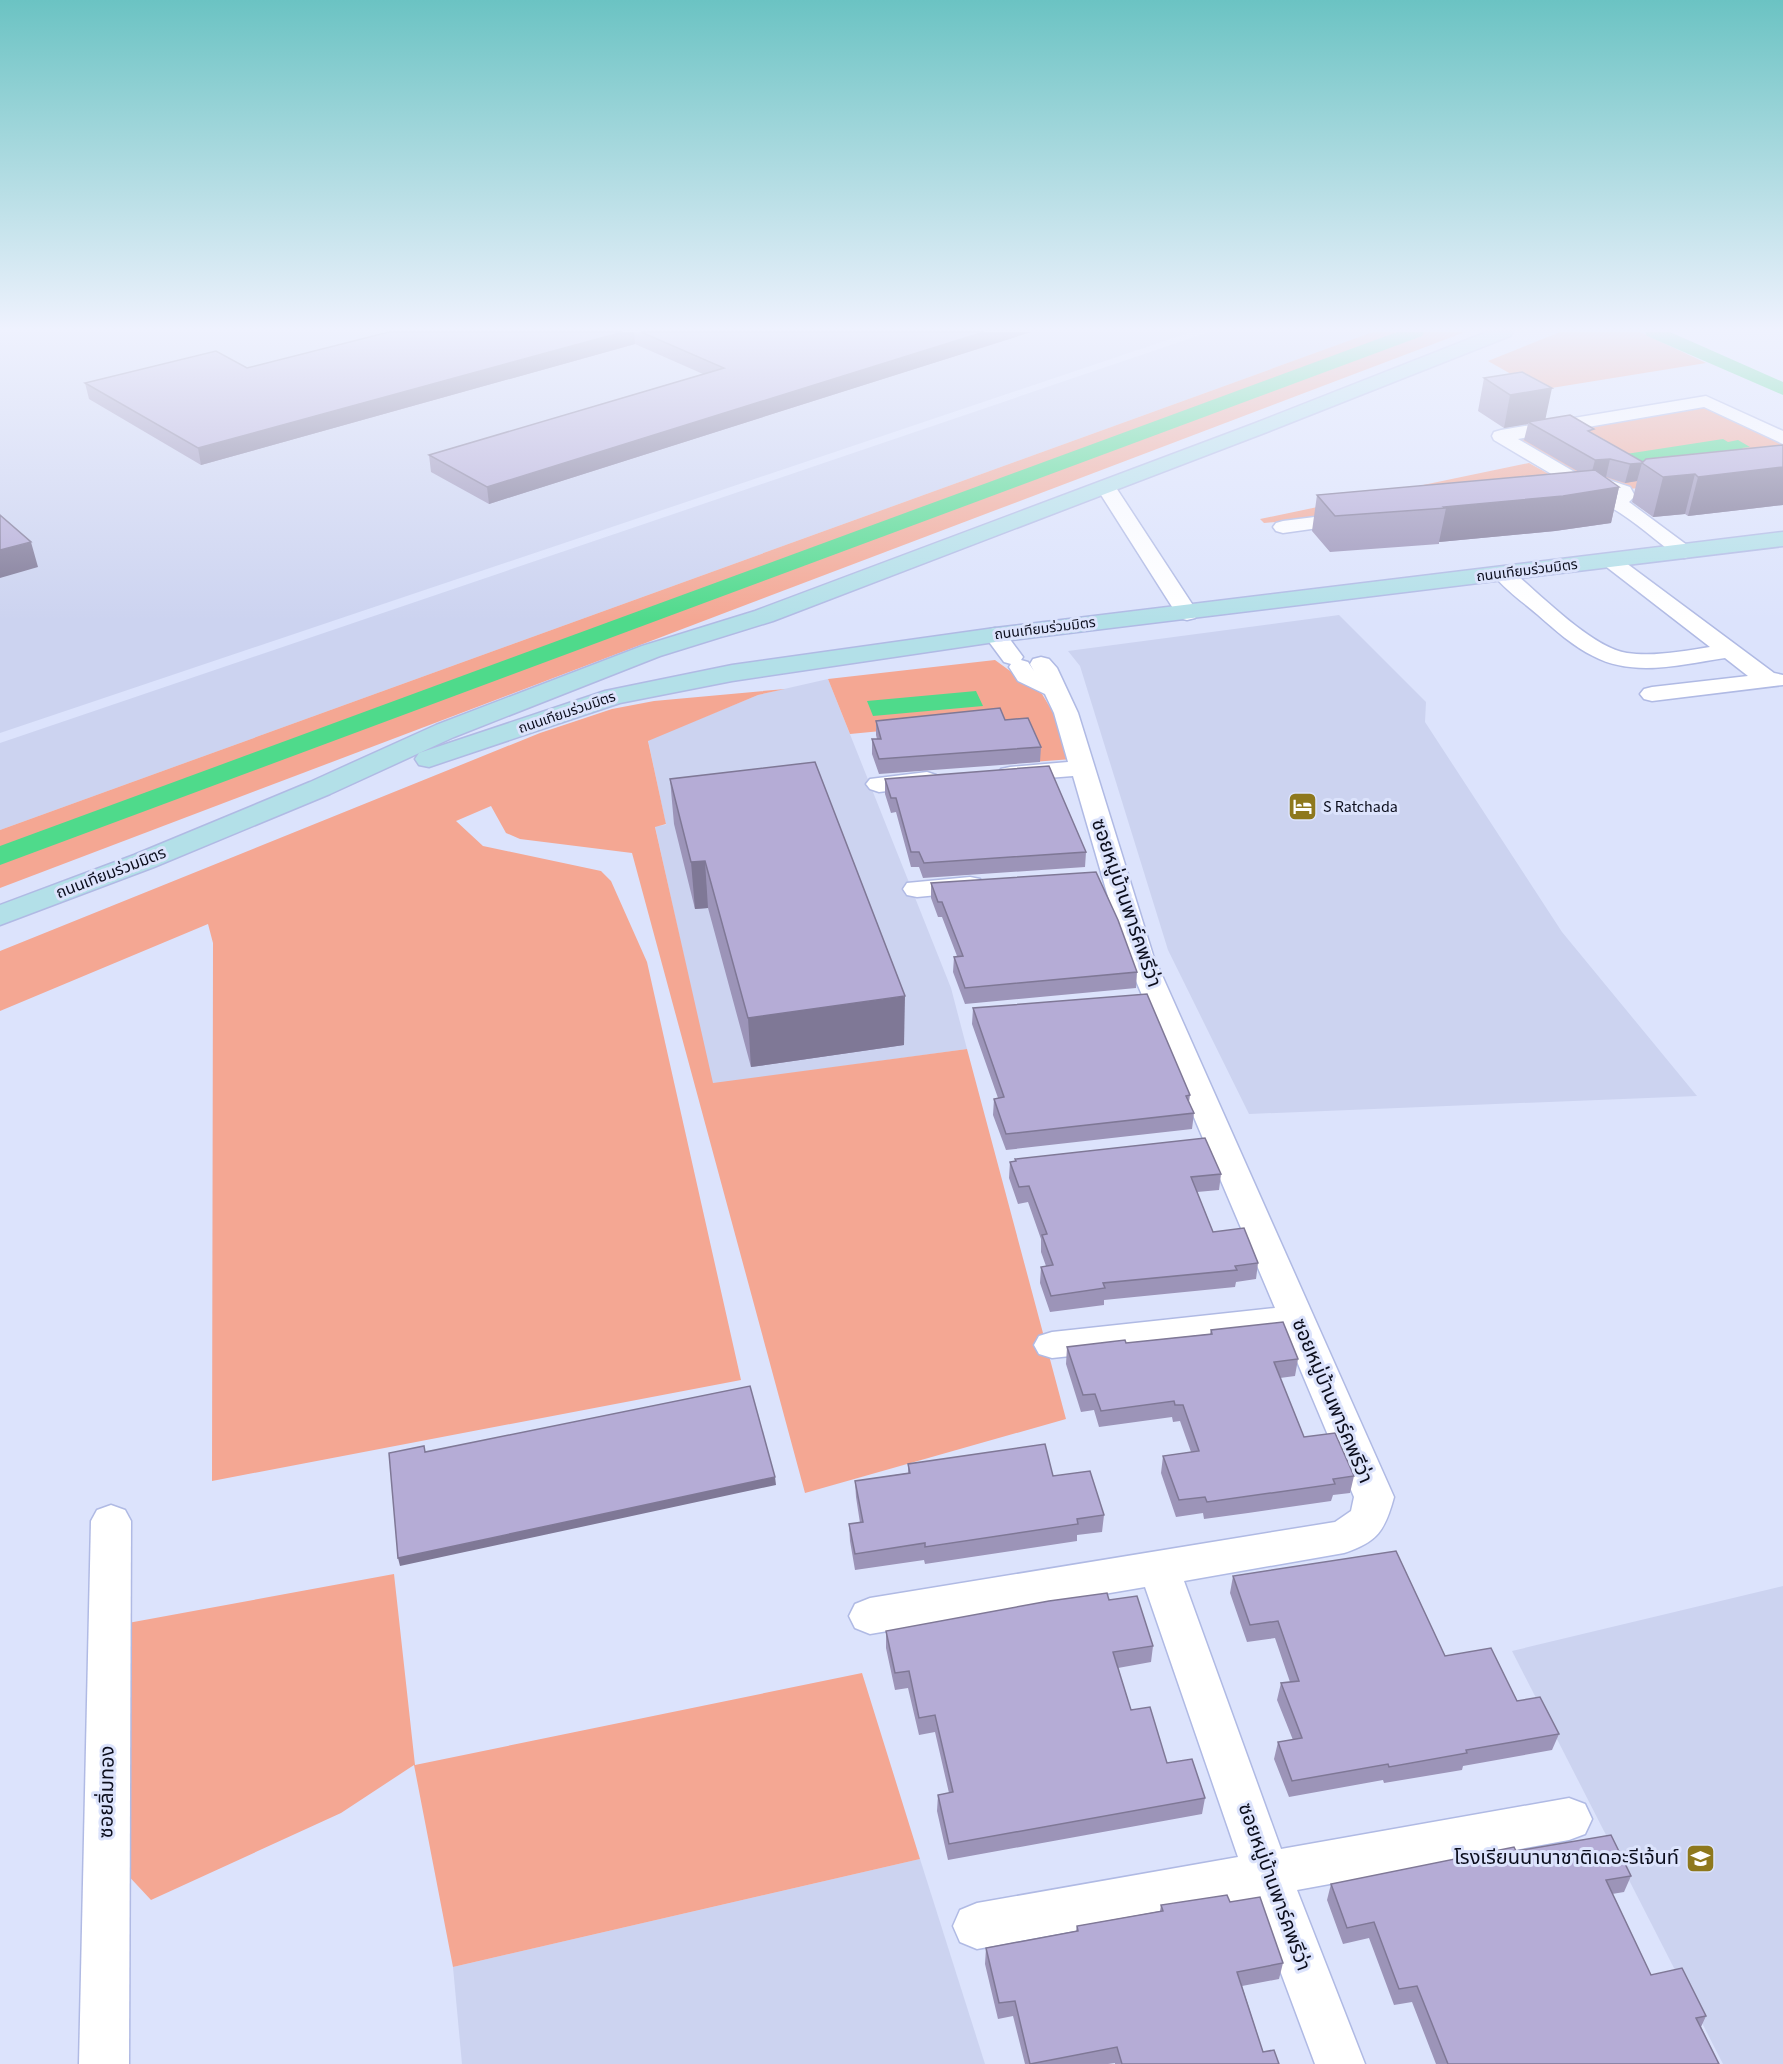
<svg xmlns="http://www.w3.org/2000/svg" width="1783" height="2064" font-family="'Source Sans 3','Noto Sans Thai',sans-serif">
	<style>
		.built { fill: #ccd3f0 }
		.green { fill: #f4a793 }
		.water { fill: #4fda8b }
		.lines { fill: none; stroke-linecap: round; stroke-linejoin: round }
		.canal { fill: #4fda8b; fill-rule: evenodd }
		.street-casing { stroke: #b0bae4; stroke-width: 3 }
		.secondary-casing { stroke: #b0bae4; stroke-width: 3 }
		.street { fill: #fff; fill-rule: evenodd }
		.secondary { fill: #b3e0e8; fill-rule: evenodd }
		.wall { fill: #9c94b8 }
		.shaded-wall { fill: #7f7896 }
		.building { fill: #b5acd6; stroke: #7f7896; stroke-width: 1.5 }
		.labels { text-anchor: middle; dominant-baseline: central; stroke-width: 6; stroke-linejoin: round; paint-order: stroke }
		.far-street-label { font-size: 14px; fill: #0b0d1c; stroke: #dce3fc }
		.poi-label { font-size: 16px; fill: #0b0d1c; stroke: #dce3fc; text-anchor: start }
		.street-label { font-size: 16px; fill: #0b0d1c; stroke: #dce3fc }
		.near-street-label { font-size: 20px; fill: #0b0d1c; stroke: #dce3fc }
		.near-poi-label { font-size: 20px; fill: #0b0d1c; stroke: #dce3fc; text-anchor: end }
	</style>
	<rect width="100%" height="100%" fill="#dce3fc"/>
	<g class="built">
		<polygon points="0,332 1191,332 0,733"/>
		<polygon points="1209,332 1373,332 0,830 0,743"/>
		<polygon points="1339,615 1426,702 1425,722 1562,932 1697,1096 1249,1114 1168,950 1080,666 1068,651"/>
		<polygon points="828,679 951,988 967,1049 712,1084 655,826 666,825 648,740 758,695"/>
		<polygon points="1783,1586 1783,2064 1723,2064 1512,1651"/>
		<polygon points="920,1859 985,2064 462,2064 453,1967"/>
	</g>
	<g class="green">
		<polygon points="1373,332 1465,332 0,888 0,830"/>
		<polygon points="1560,332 1640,332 1706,363 1539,390 1488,361"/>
		<polygon points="1703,406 1783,444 1783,470 1630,489 1588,483 1512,439"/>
		<polygon points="1529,463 1565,483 1576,492 1264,523 1260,519"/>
		<polygon points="995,660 1042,694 1054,714 1072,759 979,766 964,723 850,734 828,679"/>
		<polygon points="785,689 758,695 648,741 666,824 655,827 713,1083 967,1049 1066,1419 805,1493 632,853 520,839 506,833 491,806 456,821 483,846 601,871 611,881 647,962 741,1380 212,1481 213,943 208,924 0,1011 0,951 540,733 612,709 654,701"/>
		<polygon points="394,1574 415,1765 862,1673 920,1859 453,1967 414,1765 341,1813 151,1900 123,1870 128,1623"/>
	</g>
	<g class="water">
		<polygon points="1723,439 1728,442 1738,440 1750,447 1742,448 1744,450 1646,466 1626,454"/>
		<polygon points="976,691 983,706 873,716 867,701"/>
	</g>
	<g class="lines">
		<g class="canal">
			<polygon points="1397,332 1424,332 1422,336 0,865 0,846"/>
			<polygon points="1645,332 1670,332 1783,382 1783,395 1647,336"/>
		</g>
		<defs>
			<g id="street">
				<path d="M 1706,396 L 1783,431 L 1783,444 L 1704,407 L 1518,439 L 1590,481 L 1606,479 L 1630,487 L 1635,496 L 1629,502 L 1691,548 L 1694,552 L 1691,556 L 1684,558 L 1677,556 C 1656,541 1635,521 1612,508 C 1600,501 1585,507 1575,492 L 1577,489 L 1494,440 L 1492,436 L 1494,432 L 1501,430 ZM 1604,491 L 1614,494 L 1604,495 L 1597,492 Z"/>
				<polygon points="1106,481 1113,483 1198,613 1195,618 1187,620 1179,618 1176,613 1096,487 1099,483"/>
				<polygon points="1354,512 1361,514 1364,518 1361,522 1283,533 1276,531 1273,527 1276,523 1283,521"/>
				<path d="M 1611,555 L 1618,557 L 1774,673 L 1783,675 L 1783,685 L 1652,701 L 1644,699 L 1640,694 L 1644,689 L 1652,687 L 1748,676 L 1725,658 C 1683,664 1634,678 1593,656 C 1573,646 1555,630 1538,615 C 1523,602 1504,589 1493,574 L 1497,570 L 1504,568 L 1511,570 C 1539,593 1592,648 1627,653 C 1654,657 1683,651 1710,647 L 1604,565 L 1601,561 L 1604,557 Z"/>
				<path d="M 995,628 L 1003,630 L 1023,657 L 1021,660 L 1028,662 L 1034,671 L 1030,664 L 1033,659 L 1041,657 L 1049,659 L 1057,668 L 1078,713 L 1153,955 L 1394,1497 C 1385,1530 1378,1542 1344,1553 L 1184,1581 L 1281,1849 L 1569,1798 L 1585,1804 L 1592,1819 L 1585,1834 L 1569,1840 L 1297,1890 L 1365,2064 L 1315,2064 L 1253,1898 L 977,1949 L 960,1942 L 953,1926 L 960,1910 L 977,1903 L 1238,1857 L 1145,1587 L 870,1634 L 855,1628 L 849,1616 L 855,1604 L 870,1598 L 1335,1522 L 1351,1511 L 1354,1497 L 1285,1333 L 1052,1358 L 1039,1354 L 1034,1345 L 1039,1336 L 1052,1332 L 1275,1308 L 1125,955 L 1073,776 L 1010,781 L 1001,779 L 998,774 L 1001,769 L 1010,767 L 1068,762 L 1054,713 L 1045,694 L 1018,681 L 1009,667 L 1011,664 L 1004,662 L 984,635 L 987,630 Z"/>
				<polygon points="927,772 936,775 940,780 936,785 879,792 870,789 866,784 870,779"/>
				<polygon points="970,877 980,879 984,885 980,891 917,897 907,895 903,889 907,883"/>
				<polygon points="111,1505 125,1510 131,1521 129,2064 79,2064 91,1521 97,1510"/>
			</g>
			<g id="secondary">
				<polygon points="1487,332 1513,332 1510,336 1267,432 773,621 660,656 454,737 330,794 154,867 0,925 0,905 134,855 310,782 436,725 642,646 755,611 1253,424"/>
				<polygon points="1783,532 1783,546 995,642 732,681 620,703 429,767 419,765 415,759 419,753 605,691 732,665 995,628"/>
			</g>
		</defs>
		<use href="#street" class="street-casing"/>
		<use href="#secondary" class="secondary-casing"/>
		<use href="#street" class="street"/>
		<use href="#secondary" class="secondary"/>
	</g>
	<g class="wall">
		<polygon points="389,332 1031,332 489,504 431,472 429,455 703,374 635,344 201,465 89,399 85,383 247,368"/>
		<polygon points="1522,372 1545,420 1593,434 1643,462 1783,445 1783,505 1688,516 1685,514 1653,517 1632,502 1637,481 1625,483 1606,477 1604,477 1619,487 1611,523 1555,531 1439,542 1439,544 1330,552 1312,531 1317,495 1579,472 1524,440 1528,424 1504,428 1478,411 1484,378"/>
		<polygon points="1005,720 1041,747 1040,762 879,774 872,754 872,739 877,739 876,735 876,721"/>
		<polygon points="670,779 904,1045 751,1067 708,908 695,909 674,824"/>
		<polygon points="885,779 1086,852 1085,867 923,878 919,867 911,867 896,812 891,813 885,794"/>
		<polygon points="931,883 1137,972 1136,988 965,1004 953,972 954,957 957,956 942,917 938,917 931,898"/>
		<polygon points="973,1008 1190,1095 1189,1102 1194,1113 1192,1129 1006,1150 993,1115 994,1099 998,1098 972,1024"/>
		<polygon points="1015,1159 1221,1174 1219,1190 1197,1192 1213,1232 1258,1263 1256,1279 1236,1282 1235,1287 1104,1300 1104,1305 1050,1312 1040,1283 1041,1267 1046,1266 1041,1252 1041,1239 1028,1202 1018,1204 1009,1178 1010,1162 1015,1161"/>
		<polygon points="1211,1330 1298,1359 1295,1376 1280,1378 1304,1437 1354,1476 1350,1493 1333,1495 1331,1501 1248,1513 1204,1519 1203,1513 1176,1517 1161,1473 1163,1456 1191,1452 1180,1421 1173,1422 1172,1417 1099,1427 1094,1410 1081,1412 1066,1364 1067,1347 1126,1343 1210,1334"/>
		<polygon points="908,1464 1053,1476 1104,1515 1102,1532 1077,1535 1077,1541 925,1564 924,1560 855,1570 850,1541 849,1524 860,1523 856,1497 855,1481 908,1473"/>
		<polygon points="1233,1576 1445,1656 1517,1701 1559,1734 1552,1750 1463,1766 1462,1770 1384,1783 1383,1780 1289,1797 1274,1759 1278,1742 1293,1740 1277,1700 1281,1683 1290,1682 1275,1638 1247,1642 1230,1593"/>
		<polygon points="1109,1600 1153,1646 1151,1662 1118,1668 1131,1710 1167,1763 1205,1798 1202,1814 948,1860 937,1811 938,1795 949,1793 935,1732 919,1735 908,1688 895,1690 886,1648 886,1631"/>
		<polygon points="1516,1851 1631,1876 1624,1892 1612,1894 1651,1975 1706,2016 1701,2027 1719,2064 1436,2064 1412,2002 1394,2005 1369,1938 1343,1944 1327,1900 1331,1884"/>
		<polygon points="1230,1902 1283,1963 1279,1979 1242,1986 1263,2052 1279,2064 1115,2064 1115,2063 1108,2064 1025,2064 1013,2016 998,2019 985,1964 986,1948 1076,1931 1077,1926 1160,1911 1161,1905"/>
	</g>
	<g class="shaded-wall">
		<polygon points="623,332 634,332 635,344 201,465 198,448"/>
		<polygon points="984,332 1031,332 489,504 487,487"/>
		<polygon points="1552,388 1545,421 1528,422 1528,424 1504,428 1510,395"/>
		<polygon points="1610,459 1606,477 1590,479 1595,460"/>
		<polygon points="1642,463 1637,481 1625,483 1630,464"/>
		<polygon points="1783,467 1783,505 1688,516 1698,477"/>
		<polygon points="1695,474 1685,514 1653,517 1663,477"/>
		<polygon points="1619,487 1611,523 1555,531 1439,542 1446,508 1444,507"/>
		<polygon points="31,542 38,567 0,578 0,550"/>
		<polygon points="705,861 708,908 695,909 691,862"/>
		<polygon points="905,996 904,1045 751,1067 748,1018"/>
		<polygon points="775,1477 776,1485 400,1566 398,1558"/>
	</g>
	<g class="building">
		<polygon points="389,332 623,332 198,448 85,383 216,351 247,368"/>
		<polygon points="641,332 984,332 487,487 429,455 724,368"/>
		<polygon points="1522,372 1552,388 1510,395 1484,378"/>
		<polygon points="1570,415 1594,429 1588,431 1643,462 1643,463 1630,464 1610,459 1595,460 1528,422"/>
		<polygon points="1783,445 1783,467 1698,477 1695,474 1663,477 1642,463 1646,459"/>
		<polygon points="1595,470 1619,487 1563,496 1444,507 1446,508 1335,516 1317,495"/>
		<polygon points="0,515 31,542 0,550"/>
		<polygon points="1000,708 1005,720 1028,718 1041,747 879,759 872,739 881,739 876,721"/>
		<polygon points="815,762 905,996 748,1018 705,861 691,862 670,779"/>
		<polygon points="1049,766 1086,852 924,863 919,852 911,852 896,798 891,798 885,779"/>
		<polygon points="1096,872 1118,920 1137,972 965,988 954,957 963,956 942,902 938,902 931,883"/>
		<polygon points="1147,994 1190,1095 1186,1096 1194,1113 1006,1134 994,1099 1004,1097 973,1008"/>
		<polygon points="1205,1138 1221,1174 1191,1177 1213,1232 1244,1228 1258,1263 1235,1266 1237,1270 1103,1283 1105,1288 1051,1296 1041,1267 1053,1265 1042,1235 1047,1234 1029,1186 1019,1187 1010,1162 1016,1161 1015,1159"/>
		<polygon points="1283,1322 1298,1359 1274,1362 1304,1437 1335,1433 1354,1476 1333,1479 1335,1484 1207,1502 1205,1497 1179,1500 1163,1456 1199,1451 1183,1405 1175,1405 1174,1401 1101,1411 1095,1394 1083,1395 1067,1347 1125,1340 1126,1343 1212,1334 1211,1330"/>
		<polygon points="750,1386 775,1477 398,1558 389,1453 424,1446 425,1452"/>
		<polygon points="1045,1444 1053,1476 1090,1471 1104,1515 1077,1519 1078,1524 925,1547 925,1543 855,1554 849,1524 863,1522 855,1481 910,1473 908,1464"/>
		<polygon points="1396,1551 1445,1656 1491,1648 1517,1701 1540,1697 1559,1734 1466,1750 1467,1753 1389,1767 1388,1764 1292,1781 1278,1742 1302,1738 1281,1683 1299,1681 1278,1621 1250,1625 1233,1576"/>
		<polygon points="1107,1593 1109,1600 1137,1596 1153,1646 1113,1652 1131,1710 1150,1707 1167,1763 1192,1759 1205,1798 949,1844 938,1795 953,1792 935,1715 919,1718 909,1671 895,1673 886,1631 1049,1601"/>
		<polygon points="1611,1835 1631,1876 1606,1880 1651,1975 1682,1968 1706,2016 1696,2018 1719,2064 1448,2064 1417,1986 1399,1989 1374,1922 1347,1928 1331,1884 1514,1847 1516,1851"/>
		<polygon points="1227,1895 1230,1902 1260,1897 1283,1963 1237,1972 1263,2052 1274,2050 1279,2064 1122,2064 1117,2047 1030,2064 1015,2001 999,2003 986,1948 1078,1931 1077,1926 1163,1911 1161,1905"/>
	</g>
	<linearGradient id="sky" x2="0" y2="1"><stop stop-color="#6bc3c3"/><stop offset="0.53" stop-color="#eff2fe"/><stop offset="1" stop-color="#eff2fe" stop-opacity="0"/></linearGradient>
	<rect width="1783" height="621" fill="url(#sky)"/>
	<defs>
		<symbol id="hotel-square" viewBox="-11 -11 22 22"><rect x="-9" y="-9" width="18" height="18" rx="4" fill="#8e781d" stroke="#dce3fc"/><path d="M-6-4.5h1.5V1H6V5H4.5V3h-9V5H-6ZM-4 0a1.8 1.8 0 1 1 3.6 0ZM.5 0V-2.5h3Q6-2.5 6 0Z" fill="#fff"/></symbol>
		<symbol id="school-square" viewBox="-11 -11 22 22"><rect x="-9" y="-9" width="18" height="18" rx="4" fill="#8e781d" stroke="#dce3fc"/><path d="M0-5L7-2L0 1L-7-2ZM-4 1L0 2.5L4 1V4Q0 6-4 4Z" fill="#fff"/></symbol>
	</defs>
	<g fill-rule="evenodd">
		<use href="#hotel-square" x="1286" y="790" width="33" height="33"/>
		<use href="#school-square" x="1684" y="1842" width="33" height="33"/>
	</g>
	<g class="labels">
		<g class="far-street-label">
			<text transform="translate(1527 571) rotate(-7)">ถนนเทียมร่วมมิตร</text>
			<text transform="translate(1045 629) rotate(-7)">ถนนเทียมร่วมมิตร</text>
			<text transform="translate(567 713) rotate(-19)">ถนนเทียมร่วมมิตร</text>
		</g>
		<g class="poi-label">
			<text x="1323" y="807">S Ratchada</text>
		</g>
		<g class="street-label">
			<text transform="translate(111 873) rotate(-21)">ถนนเทียมร่วมมิตร</text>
		</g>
		<g class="near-street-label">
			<text transform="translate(1126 903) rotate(71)">ซอยหมู่บ้านพาร์คพรีว่า</text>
			<text transform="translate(1332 1401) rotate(67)">ซอยหมู่บ้านพาร์คพรีว่า</text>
			<text transform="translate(107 1792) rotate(-89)">ซอยลิ่มทอง</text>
			<text transform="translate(1274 1887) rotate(70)">ซอยหมู่บ้านพาร์คพรีว่า</text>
		</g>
		<g class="near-poi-label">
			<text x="1679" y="1858">โรงเรียนนานาชาติเดอะรีเจ้นท์</text>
		</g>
	</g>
</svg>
